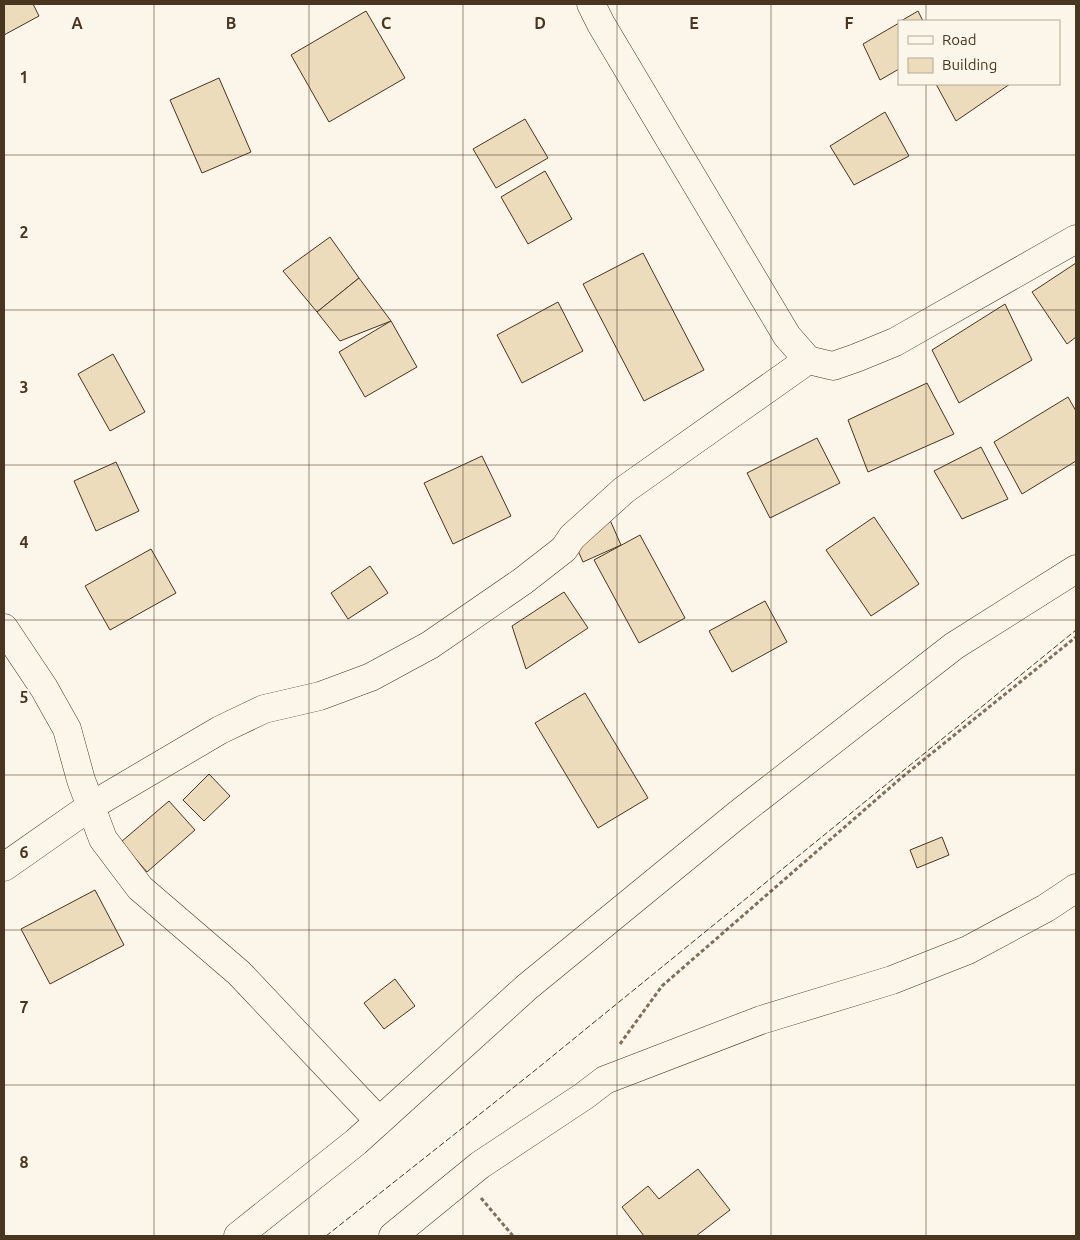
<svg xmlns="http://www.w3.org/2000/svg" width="1080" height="1240" font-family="Ubuntu,sans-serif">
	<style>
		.building { fill: #ecdcbc; stroke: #4a3520 }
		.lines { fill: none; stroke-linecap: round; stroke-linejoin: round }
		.minor-casing { stroke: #4a3520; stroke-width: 29 }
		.path { stroke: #7f6f5c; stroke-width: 3; stroke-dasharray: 4 2.5; stroke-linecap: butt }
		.minor { stroke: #fbf6e9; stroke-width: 28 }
		.fence { stroke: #4a3520; stroke-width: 1; stroke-dasharray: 6 2.5; stroke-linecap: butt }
		.grid { fill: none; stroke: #4a3520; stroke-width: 1; stroke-opacity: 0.55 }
		.grid-label { font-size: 16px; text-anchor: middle; font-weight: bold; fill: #4a3520; stroke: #fbf6e9; stroke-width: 4; stroke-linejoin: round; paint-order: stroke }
	</style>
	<rect width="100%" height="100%" fill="#fbf6e9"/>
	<g class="building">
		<polygon points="4,4 33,4 39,16 4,35"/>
		<polygon points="366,11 405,78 329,122 291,55"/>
		<polygon points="918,11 923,21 901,21"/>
		<polygon points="899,23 899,69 880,80 863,44"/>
		<polygon points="219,78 251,152 202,173 170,100"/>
		<polygon points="936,84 1010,84 956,121"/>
		<polygon points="885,112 909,156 854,185 830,146"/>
		<polygon points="525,119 548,158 496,188 473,149"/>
		<polygon points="545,171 572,219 528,244 501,197"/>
		<polygon points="330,237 359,278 317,312 283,271"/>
		<polygon points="643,253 704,370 644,401 583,284"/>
		<polygon points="1076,263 1076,337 1067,344 1032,292"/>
		<polygon points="359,278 391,321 340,341 317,312"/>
		<polygon points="558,302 583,351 522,383 497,335"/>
		<polygon points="1005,304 1032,360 959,403 932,350"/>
		<polygon points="391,321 417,367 365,397 339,352"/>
		<polygon points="113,354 145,412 110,431 78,374"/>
		<polygon points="927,383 954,434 868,472 848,420"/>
		<polygon points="1068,397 1076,411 1076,461 1022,494 994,442"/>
		<polygon points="817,438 840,483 770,518 747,473"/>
		<polygon points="981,447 1008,499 962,519 934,471"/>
		<polygon points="482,456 511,516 453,544 424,483"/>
		<polygon points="116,462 139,511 96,531 74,481"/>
		<polygon points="874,517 919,584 871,616 826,550"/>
		<polygon points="610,520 621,545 583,562 572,537"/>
		<polygon points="640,535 685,618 639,643 594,560"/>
		<polygon points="151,549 176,593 110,630 85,586"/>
		<polygon points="370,566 388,593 348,619 331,593"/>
		<polygon points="564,592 588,628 526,669 512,626"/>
		<polygon points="765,601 787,642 732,672 709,631"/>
		<polygon points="585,693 648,798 598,828 535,723"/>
		<polygon points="209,774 230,796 204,821 183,800"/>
		<polygon points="169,801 195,830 147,872 121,842"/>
		<polygon points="942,837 949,855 917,868 910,850"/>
		<polygon points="95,890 124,945 50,984 21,929"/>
		<polygon points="395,979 415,1006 384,1029 364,1003"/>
		<polygon points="698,1169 730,1210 696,1236 644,1236 622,1207 648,1186 659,1199"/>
	</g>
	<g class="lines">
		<defs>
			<g id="minor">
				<polyline points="591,4 601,24 787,336 808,360 833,366 856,358 895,342 1076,239"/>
				<polyline points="4,628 44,688 67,729 81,780 103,839 140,888 239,973 379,1121"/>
				<polyline points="4,867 91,806 220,730 264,709 320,696 371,677 430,645 523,581 564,549 572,537 624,490 808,360"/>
				<polyline points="238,1236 356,1142 527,987 737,815 954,646 1076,569"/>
				<polyline points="393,1236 480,1165 584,1096 605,1080 761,1020 892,980 968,950 1046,908 1076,888"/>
			</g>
		</defs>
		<use href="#minor" class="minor-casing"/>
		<g class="path">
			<polyline points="620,1044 662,986 901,778 1076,637"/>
			<polyline points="481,1198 513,1236"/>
		</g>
		<use href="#minor" class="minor"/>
		<polyline class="fence" points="326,1236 533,1072 1076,630"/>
	</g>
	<path class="grid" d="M 154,4 L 154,1236M 309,4 L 309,1236M 463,4 L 463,1236M 617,4 L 617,1236M 771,4 L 771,1236M 926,4 L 926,21M 926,84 L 926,1236M 4,155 L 1076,155M 4,310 L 1076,310M 4,465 L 1076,465M 4,620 L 1076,620M 4,775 L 1076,775M 4,930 L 1076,930M 4,1085 L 1076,1085"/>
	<g class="grid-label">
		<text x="77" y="29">A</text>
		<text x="231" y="29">B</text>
		<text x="386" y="29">C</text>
		<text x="540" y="29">D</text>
		<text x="694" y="29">E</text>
		<text x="849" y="29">F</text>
		<text x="24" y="83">1</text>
		<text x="24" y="238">2</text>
		<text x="24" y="393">3</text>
		<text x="24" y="548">4</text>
		<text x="24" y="703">5</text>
		<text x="24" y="858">6</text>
		<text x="24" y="1013">7</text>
		<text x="24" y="1168">8</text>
	</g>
	<rect width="1080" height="1240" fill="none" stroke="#4a3520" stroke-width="10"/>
	<rect x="898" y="20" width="162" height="65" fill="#fbf6e9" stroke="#b4a999"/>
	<rect x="908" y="36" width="25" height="8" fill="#fbf6e9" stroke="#b4a999"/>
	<text x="942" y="45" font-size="15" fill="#4a3520">Road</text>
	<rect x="908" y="58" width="25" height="15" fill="#ecdcbc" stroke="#b4a999"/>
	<text x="942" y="70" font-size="15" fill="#4a3520">Building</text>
</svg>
